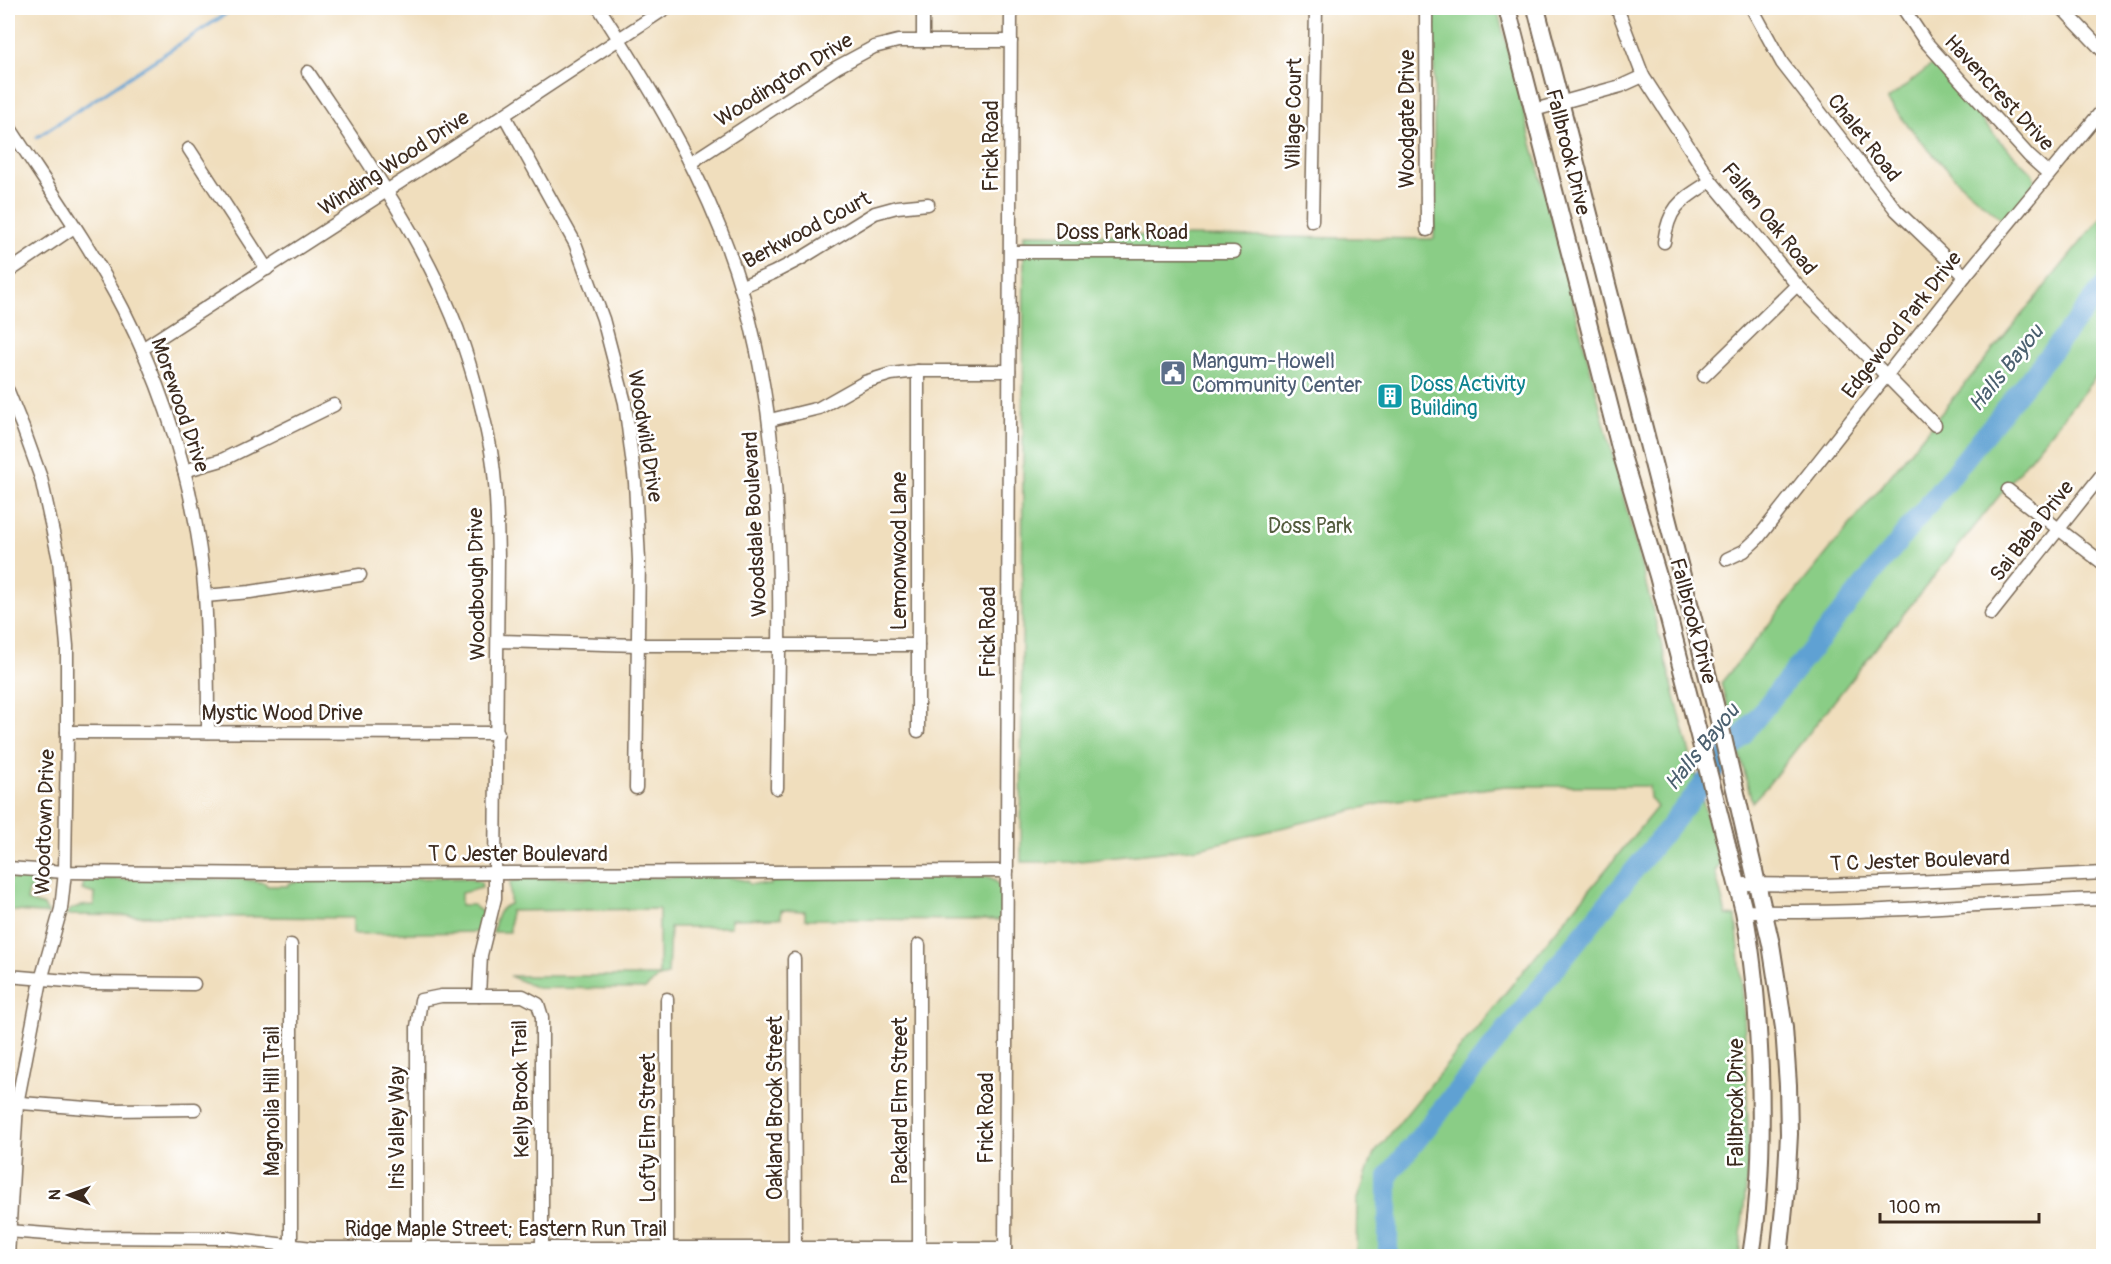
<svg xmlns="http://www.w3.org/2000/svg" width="2111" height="1264" font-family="Pangolin,sans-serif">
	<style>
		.green { fill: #8acd86; stroke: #627c52; stroke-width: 1.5 }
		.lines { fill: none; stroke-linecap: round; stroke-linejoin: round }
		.stream { stroke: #5fa1d3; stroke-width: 3 }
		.river { stroke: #5fa1d3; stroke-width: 20 }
		.minor-casing { stroke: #7a6956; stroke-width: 15 }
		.major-casing { stroke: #7a6956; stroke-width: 20 }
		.minor { stroke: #fff; stroke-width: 12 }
		.major { stroke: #fff; stroke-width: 16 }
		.labels { text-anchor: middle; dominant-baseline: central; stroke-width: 5; stroke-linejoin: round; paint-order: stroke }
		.street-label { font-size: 21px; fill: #3b2a1e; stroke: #fff }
		.service-label { font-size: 21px; fill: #4e5e75; stroke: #fff; text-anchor: start }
		.culture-label { font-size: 21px; fill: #0d838f; stroke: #fff; text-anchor: start }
		.park-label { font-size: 21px; fill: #535b3d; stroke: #fff }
		.water-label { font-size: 22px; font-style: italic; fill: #4b606f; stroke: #fff }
	</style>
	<rect width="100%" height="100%" fill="#fff"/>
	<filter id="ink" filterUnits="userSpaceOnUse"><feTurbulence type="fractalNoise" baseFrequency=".0167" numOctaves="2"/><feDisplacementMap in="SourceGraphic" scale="12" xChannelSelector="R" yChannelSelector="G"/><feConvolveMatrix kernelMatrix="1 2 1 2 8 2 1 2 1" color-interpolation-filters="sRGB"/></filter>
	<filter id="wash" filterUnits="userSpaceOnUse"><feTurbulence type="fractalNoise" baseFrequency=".008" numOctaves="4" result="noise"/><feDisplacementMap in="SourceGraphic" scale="24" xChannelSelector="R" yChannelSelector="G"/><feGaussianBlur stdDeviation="1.35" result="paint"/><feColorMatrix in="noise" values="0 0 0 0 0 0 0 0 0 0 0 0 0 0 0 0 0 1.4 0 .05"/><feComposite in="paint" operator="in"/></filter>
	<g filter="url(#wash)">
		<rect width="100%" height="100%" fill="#f0debd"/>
		<g class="green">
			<polygon points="1434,8 1497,8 1685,735 1720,865 1715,871 1726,915 1736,916 1744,1010 1749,1157 1739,1256 1356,1256 1357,1202 1373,1155 1657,807 1650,798 1649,786 1505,786 1391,801 1199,848 1071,862 1021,862 1024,234 1434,239"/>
			<polygon points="1933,64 1999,140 2032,173 2035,180 2033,186 2005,222 1963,186 1927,148 1887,100"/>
			<polygon points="2103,215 2103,368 1880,643 1768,785 1752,802 1721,683"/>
			<polygon points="28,876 36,876 48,881 48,887 29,890 27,901 44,906 49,914 8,910 8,880"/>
			<path d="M 728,877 L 747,881 L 749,884 L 770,885 L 771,882 L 788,877 L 990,877 C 1005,885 1001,904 1001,920 L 805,919 L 805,911 L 781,910 L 781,918 L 731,919 L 731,927 L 670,927 L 668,975 L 659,977 L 645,989 L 537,988 L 510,976 L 659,976 L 659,909 L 510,911 L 510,932 L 493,932 C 496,920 497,908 510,904 L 510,882 L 523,878 Z"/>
			<path d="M 465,878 L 481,882 L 482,888 L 461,893 L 461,905 L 473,905 L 482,912 L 482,918 L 480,932 L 353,934 L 353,918 L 65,915 C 73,905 82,906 94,905 L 95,894 L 82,890 L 84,882 L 90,879 L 244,879 L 265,883 L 267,886 L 288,886 L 289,883 L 309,879 Z"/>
		</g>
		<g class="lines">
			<polyline class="stream" points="37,137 235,8"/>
			<polyline class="river" points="1388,1256 1388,1176 2104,286"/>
		</g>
	</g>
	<g filter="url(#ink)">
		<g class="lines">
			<defs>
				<g id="minor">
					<path d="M 599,8 C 645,79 689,151 721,231 C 792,407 779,602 777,788"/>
					<polyline points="1426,8 1427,230"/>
					<polyline points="1617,8 1643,76 1711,181 1797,285 1935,425"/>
					<polyline points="1752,8 1782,63 1896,210 1965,276"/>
					<polyline points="1903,8 1925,41 2029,156 2049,174"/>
					<polyline points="2062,8 2104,52"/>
					<polyline points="923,41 923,8"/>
					<path d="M 308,72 C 360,150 416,228 452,315 C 470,358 482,406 491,451 C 497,486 497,522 498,556 L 495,873 L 495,898 L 481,955 L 479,996"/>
					<polyline points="1534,110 1621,86 1643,76"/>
					<polyline points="504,115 575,243 603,319 625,403 635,482 639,560 636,788"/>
					<path d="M 8,125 C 47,185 90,245 123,309 C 168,398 197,496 205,596 C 208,641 208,686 208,732"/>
					<polyline points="189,149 267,269"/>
					<polyline points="690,163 837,67 874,47 898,41 1011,41"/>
					<polyline points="1312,221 1316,8"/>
					<path d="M 1664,242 C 1669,205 1682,200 1711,181"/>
					<polyline points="1010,252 1234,252"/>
					<polyline points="8,272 74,227"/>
					<polyline points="740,287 773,273 802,258 875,213 897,207 928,204"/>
					<polyline points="142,349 504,115 666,8"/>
					<polyline points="918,371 918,731"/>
					<polyline points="1704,376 1797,285"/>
					<polyline points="8,391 23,428 41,478 59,560 67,646 67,732 65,872 61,909 41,980 17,1104 8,1256"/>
					<polyline points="770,420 819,408 865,382 891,374 918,371 1009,371"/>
					<polyline points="184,471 222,460 334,405"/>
					<polyline points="2008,490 2104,564"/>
					<polyline points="1727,559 1744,551 1758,538 1965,276 2104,108"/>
					<polyline points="205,596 250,592 360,575"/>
					<polyline points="1991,614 2104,472"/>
					<polyline points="498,641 638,645 918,645"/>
					<polyline points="67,732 498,733"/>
					<polyline points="8,868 65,872 278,874 1007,871"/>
					<polyline points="1737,884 1822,885 1912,882 2104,873"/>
					<path d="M 1744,911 C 1864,916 1984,902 2104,899"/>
					<polyline points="291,945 291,1256"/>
					<polyline points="794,959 795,1255"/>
					<polyline points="8,976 91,983 194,984"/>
					<polyline points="667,999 667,1256"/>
					<polyline points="8,1102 113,1110 195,1109"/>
					<polyline points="8,1231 85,1237 228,1238 312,1248 1005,1248"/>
					<polyline points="417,1255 417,1027 421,1000 441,996 523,996 538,1004 542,1017 542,1255"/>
					<polyline points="919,1256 919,945"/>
					<polyline points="1005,1256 1011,8"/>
				</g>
				<g id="major">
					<path d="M 1507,8 L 1623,459 L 1658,576 L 1744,911 C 1754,963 1758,1016 1760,1070 C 1762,1132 1761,1195 1751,1256"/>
					<polyline points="1536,8 1718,716 1771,944 1784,1028 1788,1085 1789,1134 1786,1189 1779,1256"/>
				</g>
			</defs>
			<use href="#minor" class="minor-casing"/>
			<use href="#major" class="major-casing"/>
			<use href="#minor" class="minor"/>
			<use href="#major" class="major"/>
		</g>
	</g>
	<defs>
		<symbol id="civic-square" viewBox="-11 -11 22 22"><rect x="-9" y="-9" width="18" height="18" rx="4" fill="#5c6f8a" stroke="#fff"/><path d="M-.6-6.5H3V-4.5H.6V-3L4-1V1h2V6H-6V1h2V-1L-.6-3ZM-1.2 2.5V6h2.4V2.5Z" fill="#fff"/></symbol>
		<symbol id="building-square" viewBox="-11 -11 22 22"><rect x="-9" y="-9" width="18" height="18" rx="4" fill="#0f9aa8" stroke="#fff"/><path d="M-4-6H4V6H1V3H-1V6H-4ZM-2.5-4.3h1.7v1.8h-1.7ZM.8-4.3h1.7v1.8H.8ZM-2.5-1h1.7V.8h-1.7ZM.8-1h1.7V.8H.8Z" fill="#fff"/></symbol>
	</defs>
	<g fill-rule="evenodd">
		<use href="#civic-square" x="1158" y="358" width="30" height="30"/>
		<use href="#building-square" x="1375" y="381" width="30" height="30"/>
	</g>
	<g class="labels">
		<g class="street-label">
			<text transform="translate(784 80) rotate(-32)">Woodington Drive</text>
			<text transform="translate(1999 93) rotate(47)">Havencrest Drive</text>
			<text transform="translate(1294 114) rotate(-89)">Village Court</text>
			<text transform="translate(1407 119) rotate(-90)">Woodgate Drive</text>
			<text transform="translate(1864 138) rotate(52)">Chalet Road</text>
			<text transform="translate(991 146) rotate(-90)">Frick Road</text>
			<text transform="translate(1568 152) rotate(76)">Fallbrook Drive</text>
			<text transform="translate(394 163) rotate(-33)">Winding Wood Drive</text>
			<text transform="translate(1769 219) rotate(51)">Fallen Oak Road</text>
			<text transform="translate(807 230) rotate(-28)">Berkwood Court</text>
			<text x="1122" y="232">Doss Park Road</text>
			<text transform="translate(1902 325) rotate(-52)">Edgewood Park Drive</text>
			<text transform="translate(180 405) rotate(71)">Morewood Drive</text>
			<text transform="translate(645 436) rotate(81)">Woodwild Drive</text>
			<text transform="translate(755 524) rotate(-93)">Woodsdale Boulevard</text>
			<text transform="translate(2032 531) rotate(-52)">Sai Baba Drive</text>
			<text transform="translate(899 551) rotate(-90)">Lemonwood Lane</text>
			<text transform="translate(477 584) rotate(-91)">Woodbough Drive</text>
			<text transform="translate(1693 621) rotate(75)">Fallbrook Drive</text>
			<text transform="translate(988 632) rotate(-90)">Frick Road</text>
			<text x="282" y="713">Mystic Wood Drive</text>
			<text transform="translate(45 822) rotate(-88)">Woodtown Drive</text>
			<text x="518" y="854">T C Jester Boulevard</text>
			<text transform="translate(1920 861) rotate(-2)">T C Jester Boulevard</text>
			<text transform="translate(521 1089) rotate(-91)">Kelly Brook Trail</text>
			<text transform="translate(272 1101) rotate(-90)">Magnolia Hill Trail</text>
			<text transform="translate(900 1101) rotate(-90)">Packard Elm Street</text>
			<text transform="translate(1736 1103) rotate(-90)">Fallbrook Drive</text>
			<text transform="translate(775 1108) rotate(-90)">Oakland Brook Street</text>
			<text transform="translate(986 1118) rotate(-90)">Frick Road</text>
			<text transform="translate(397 1128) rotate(-90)">Iris Valley Way</text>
			<text transform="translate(648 1128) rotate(-90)">Lofty Elm Street</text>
			<text x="506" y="1229">Ridge Maple Street; Eastern Run Trail</text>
		</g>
		<g class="service-label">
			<text x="1192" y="361">Mangum-Howell<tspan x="1192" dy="24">Community Center</tspan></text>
		</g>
		<g class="culture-label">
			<text x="1410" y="384">Doss Activity<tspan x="1410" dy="24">Building</tspan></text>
		</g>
		<g class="park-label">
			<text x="1310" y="526">Doss Park</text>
		</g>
		<g class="water-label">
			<text transform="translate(2006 368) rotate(-51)">Halls Bayou</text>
			<text transform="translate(1702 747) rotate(-51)">Halls Bayou</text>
		</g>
	</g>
	<rect width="2111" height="1264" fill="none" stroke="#fff" stroke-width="30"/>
	<g transform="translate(69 1195) rotate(271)" stroke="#ffffff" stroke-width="4.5" paint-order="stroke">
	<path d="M0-4.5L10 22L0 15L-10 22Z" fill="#3b2a1e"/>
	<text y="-9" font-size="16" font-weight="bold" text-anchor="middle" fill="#3b2a1e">N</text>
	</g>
	<path d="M1880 1213v9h159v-9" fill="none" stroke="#3b2a1e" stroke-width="3"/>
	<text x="1889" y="1213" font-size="18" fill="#3b2a1e" stroke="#ffffff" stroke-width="4.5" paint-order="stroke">100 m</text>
</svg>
